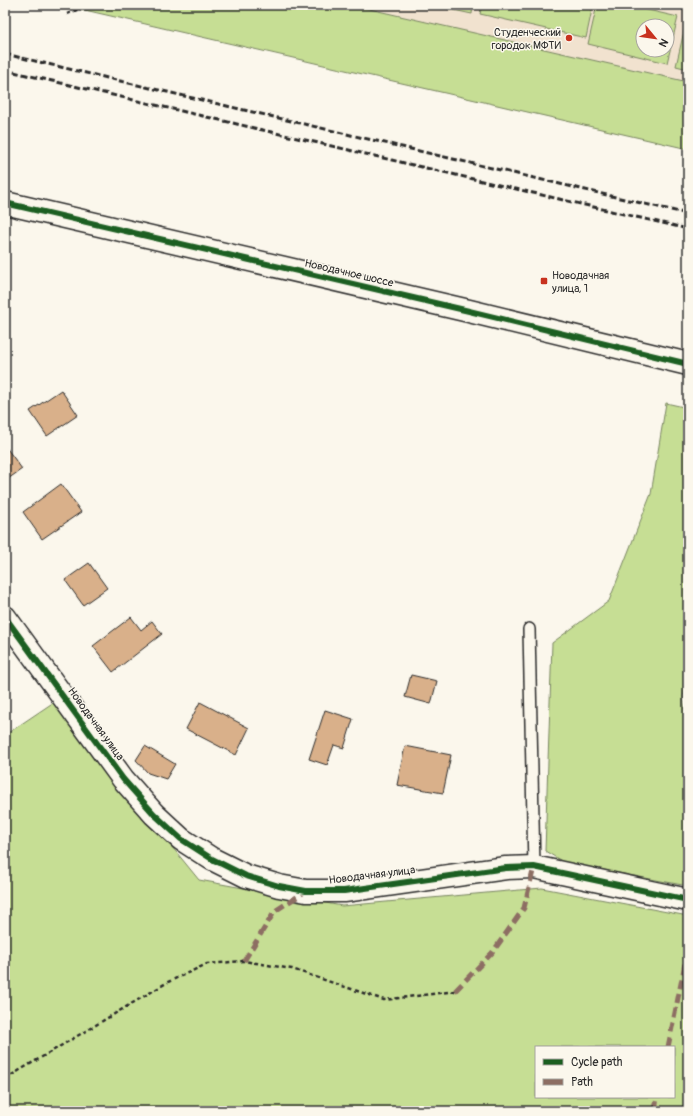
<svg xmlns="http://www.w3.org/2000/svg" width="693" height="1116" font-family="Pangolin,sans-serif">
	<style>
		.built { fill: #f1e2cf; fill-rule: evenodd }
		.green { fill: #c6de94; stroke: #788460; fill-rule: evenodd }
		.building { fill: #d9b08a; stroke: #2b2b2b }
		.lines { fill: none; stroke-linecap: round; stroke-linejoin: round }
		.service-casing { stroke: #2b2b2b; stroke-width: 14 }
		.minor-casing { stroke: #2b2b2b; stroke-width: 25 }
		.tertiary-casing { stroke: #2b2b2b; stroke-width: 25 }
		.path { stroke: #2b2b2b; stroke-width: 2.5; stroke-dasharray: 4 3; stroke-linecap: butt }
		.service { stroke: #fbf7ec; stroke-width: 11 }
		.minor { stroke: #fbf7ec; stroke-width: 22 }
		.tertiary { stroke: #fbf7ec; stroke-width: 22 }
		.rail { stroke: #2b2b2b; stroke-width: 3; stroke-dasharray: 6 3; stroke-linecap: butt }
		.quiet { stroke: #8d6e63; stroke-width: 5; stroke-dasharray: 10 5; stroke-linecap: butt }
		.cycleway-casing { stroke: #fbf7ec; stroke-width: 8 }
		.cycleway { stroke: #1b5e20; stroke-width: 6 }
		.poi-dot { fill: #c8321e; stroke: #fbf7ec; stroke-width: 1.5 }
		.labels { text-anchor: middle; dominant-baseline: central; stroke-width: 3; stroke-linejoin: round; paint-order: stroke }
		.poi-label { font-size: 11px; fill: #2b2b2b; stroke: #fbf7ec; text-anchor: end }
		.street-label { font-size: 11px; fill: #2b2b2b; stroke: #fbf7ec }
	</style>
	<rect width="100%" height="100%" fill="#fbf7ec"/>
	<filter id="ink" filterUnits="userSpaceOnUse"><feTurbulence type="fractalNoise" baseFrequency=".025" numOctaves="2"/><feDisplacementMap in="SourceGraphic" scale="8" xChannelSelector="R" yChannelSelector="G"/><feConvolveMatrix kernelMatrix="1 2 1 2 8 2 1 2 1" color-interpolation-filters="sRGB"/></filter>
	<g filter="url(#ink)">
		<path class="built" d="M 352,5 L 688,5 L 688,82 ZM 643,26 L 667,26 L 667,50 L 643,50 Z"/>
		<g class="green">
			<polygon points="63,5 352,5 688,82 688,149"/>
			<polygon points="430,5 473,5 472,14"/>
			<polygon points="482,5 593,5 586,38 480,14"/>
			<path d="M 597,5 L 626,5 L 678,17 L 667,63 L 588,44 ZM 643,26 L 667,26 L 667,50 L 643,50 Z"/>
			<polygon points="687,18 688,18 688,69 676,66"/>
			<polygon points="666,403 688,408 688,669 683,697 688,732 688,886 565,863 545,851 552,643 609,601 651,494"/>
			<path d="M 54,702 L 199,880 L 342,906 L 542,888 L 688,916 L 688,1111 L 5,1111 L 5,735 ZM 536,1047 L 674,1047 L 674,1097 L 536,1097 Z"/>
		</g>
		<g class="building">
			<polygon points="61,390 78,415 47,436 30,411"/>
			<polygon points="5,446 22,469 5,481"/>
			<polygon points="61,484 81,512 42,539 23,512"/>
			<polygon points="89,563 107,588 83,605 65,580"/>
			<polygon points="131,617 141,630 152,621 162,634 113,672 93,646"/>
			<polygon points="411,675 437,681 431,704 405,697"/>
			<polygon points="200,702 249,728 236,755 186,729"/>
			<polygon points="325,710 353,719 344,748 334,745 327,765 309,759"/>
			<polygon points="145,746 175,764 166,779 148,773 136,760"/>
			<polygon points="405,746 451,755 443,793 397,785"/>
		</g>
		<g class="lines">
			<defs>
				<polyline id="service" points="529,629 534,867"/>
				<polyline id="minor" points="5,617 123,779 154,814 181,839 212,859 246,876 279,886 306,891 344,891 506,868 534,867 688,900"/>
				<polyline id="tertiary" points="5,203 469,311 688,364"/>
			</defs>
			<use href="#service" class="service-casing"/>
			<use href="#minor" class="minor-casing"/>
			<use href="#tertiary" class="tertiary-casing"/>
			<g class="path">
				<polyline points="67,14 82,8 83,5"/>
				<polyline points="5,1079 168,982 207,964 244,961 292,969 384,1000 455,991"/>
			</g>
			<use href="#service" class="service"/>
			<use href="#minor" class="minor"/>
			<use href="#tertiary" class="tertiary"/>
			<g class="rail">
				<polyline points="5,54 688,214"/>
				<polyline points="5,70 688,229"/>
			</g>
			<g class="quiet">
				<polyline points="244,961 275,911 306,891"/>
				<polyline points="455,991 492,953 524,908 534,867"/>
				<polyline points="668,1047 688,949 685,900"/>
				<polyline points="655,1111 657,1097"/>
			</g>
			<defs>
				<g id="cycleway">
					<polyline points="5,203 469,311 688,364"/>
					<polyline points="5,617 123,779 154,814 181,839 212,859 246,876 279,886 306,891 344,891 506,868 534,867 688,900"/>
				</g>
			</defs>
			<use href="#cycleway" class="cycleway-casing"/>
			<use href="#cycleway" class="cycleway"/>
		</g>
	</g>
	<g class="poi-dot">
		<circle cx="569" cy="38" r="4"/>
		<rect x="540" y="277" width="8" height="8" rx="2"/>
	</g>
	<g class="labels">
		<g class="poi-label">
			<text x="561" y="32">Студенческий<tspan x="561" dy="13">городок МФТИ</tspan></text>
			<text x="552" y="275" text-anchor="start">Новодачная<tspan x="552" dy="13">улица, 1</tspan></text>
		</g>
		<g class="street-label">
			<text transform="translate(349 273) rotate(13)">Новодачное шоссе</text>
			<text transform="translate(96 724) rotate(54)">Новодачная улица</text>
			<text transform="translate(372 875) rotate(-7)">Новодачная улица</text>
		</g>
	</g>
	<rect width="693" height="1116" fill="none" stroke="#fbf7ec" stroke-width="20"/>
	<rect x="10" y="10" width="673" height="1096" fill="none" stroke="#2b2b2b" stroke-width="1.5" filter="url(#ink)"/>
	<rect x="535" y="1046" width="140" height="52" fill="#fbf7ec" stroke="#a8a59f"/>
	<rect x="543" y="1059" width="20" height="6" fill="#1b5e20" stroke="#a8a59f"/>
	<text x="571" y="1066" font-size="12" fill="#2b2b2b">Cycle path</text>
	<rect x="543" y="1079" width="20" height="6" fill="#8d6e63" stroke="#a8a59f"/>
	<text x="571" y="1086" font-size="12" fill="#2b2b2b">Path</text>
	<g transform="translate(655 38) rotate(119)"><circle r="19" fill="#fbf7ec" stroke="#a8a59f"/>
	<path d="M0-3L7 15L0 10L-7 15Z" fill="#c8321e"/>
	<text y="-6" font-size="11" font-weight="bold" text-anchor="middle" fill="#2b2b2b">N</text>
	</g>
</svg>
